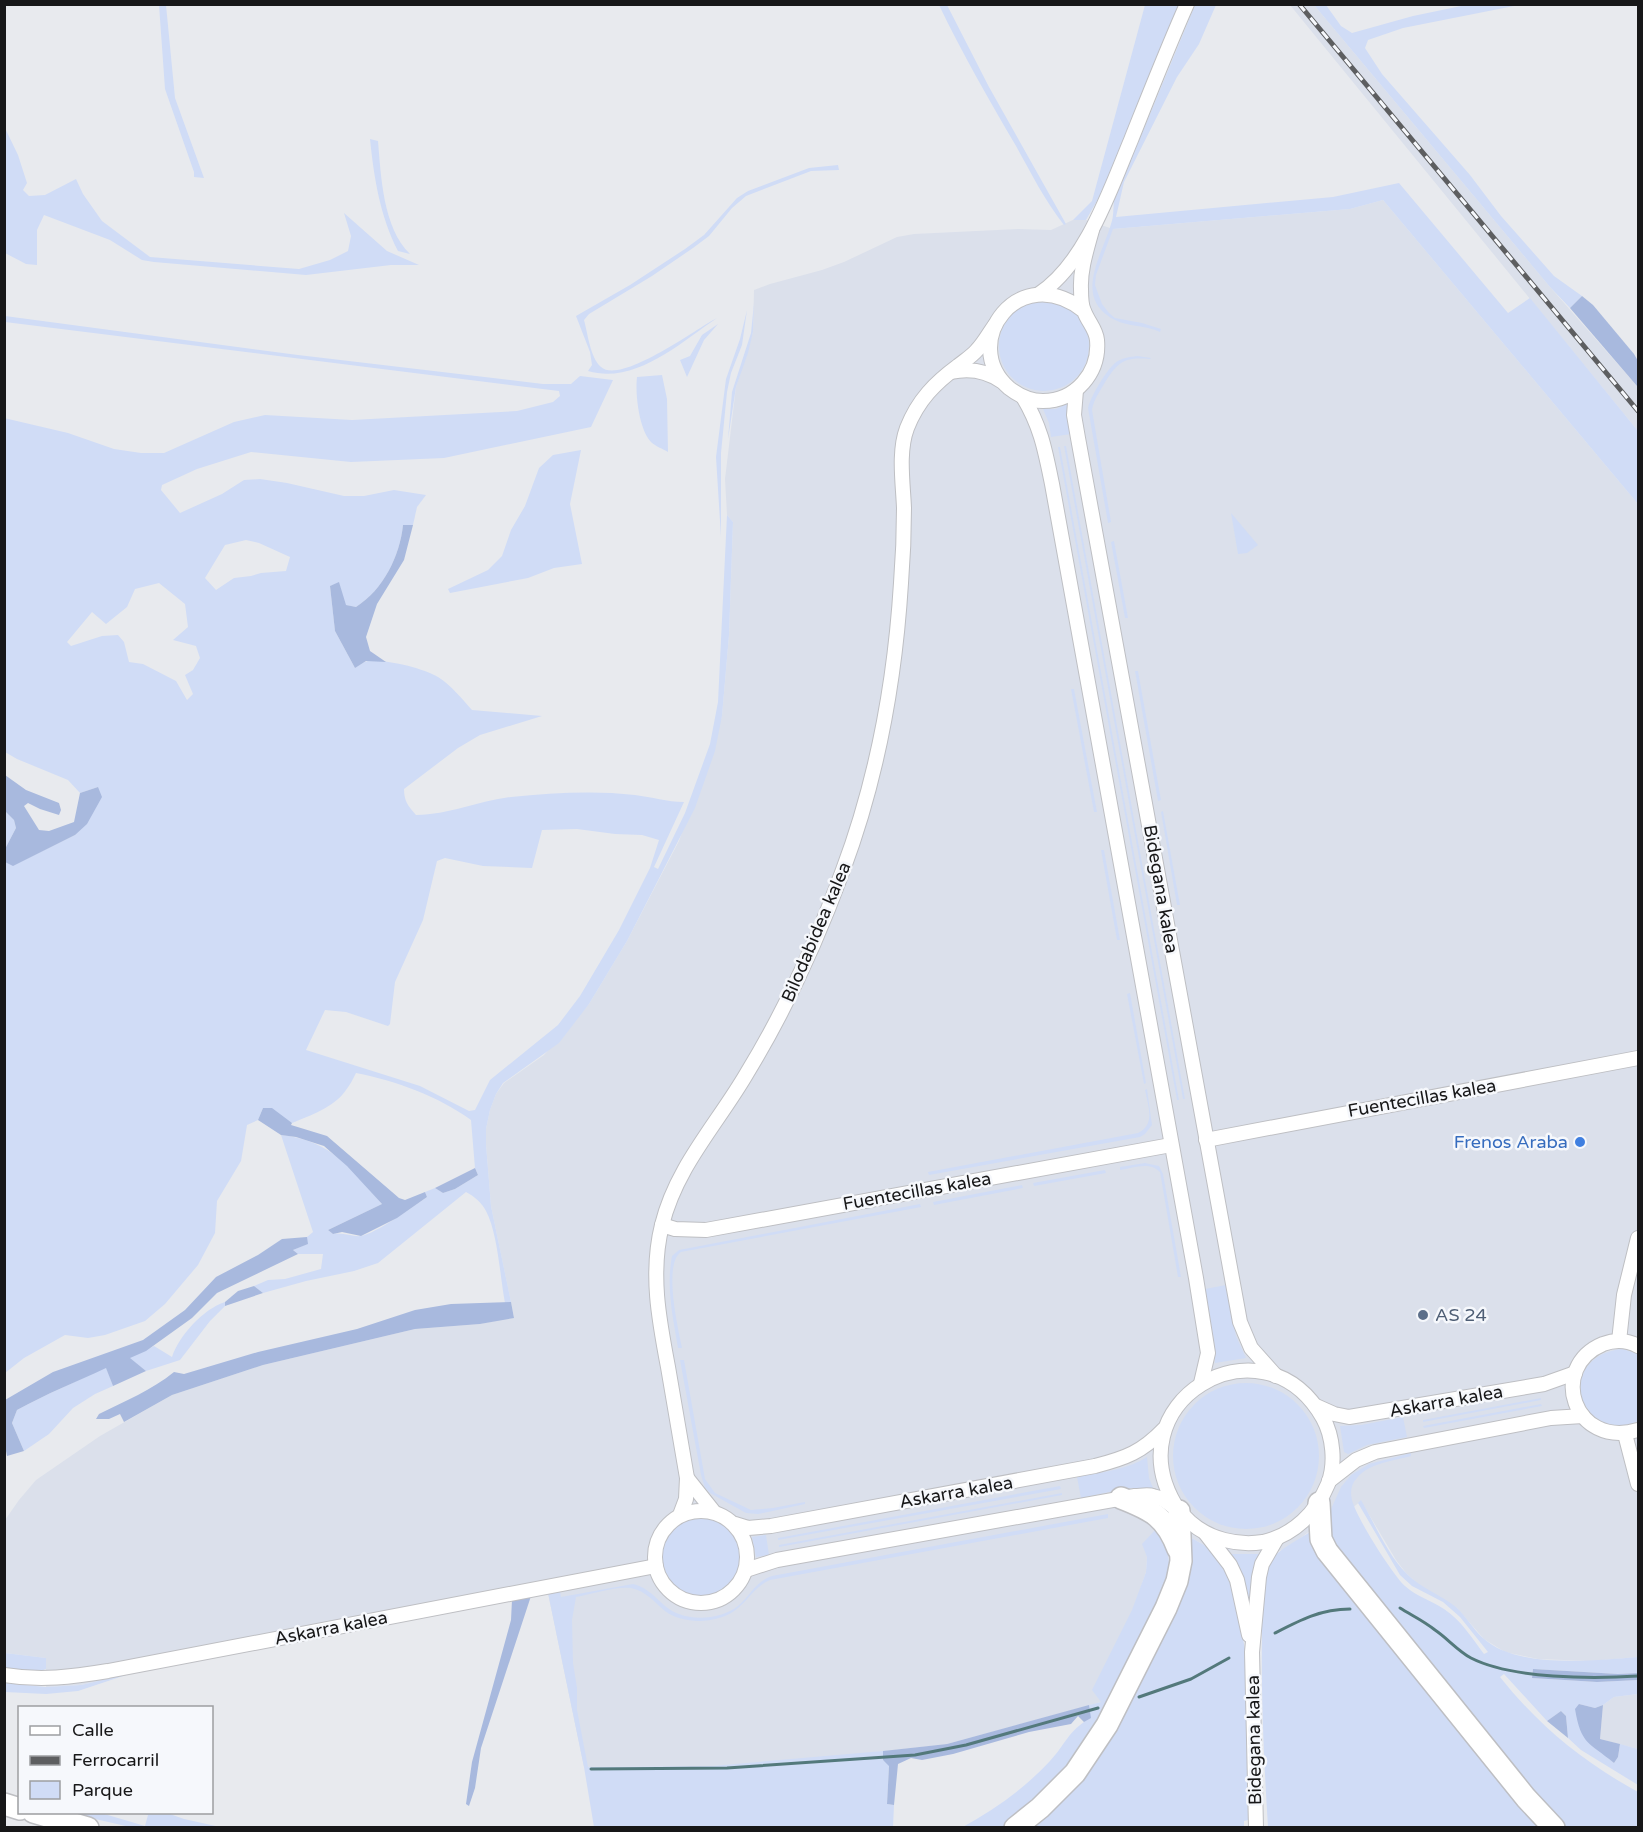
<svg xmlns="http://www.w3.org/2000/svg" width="1643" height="1832" font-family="'Varela Round',sans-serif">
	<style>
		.built { fill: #dbe0eb }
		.green { fill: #d0dcf6; fill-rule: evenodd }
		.forest { fill: #a8b9de }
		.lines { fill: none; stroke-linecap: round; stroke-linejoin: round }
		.stream { stroke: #53797b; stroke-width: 3 }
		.minor-casing { stroke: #bebfc3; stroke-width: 16 }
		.highway-casing { stroke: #bebfc3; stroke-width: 24 }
		.minor { stroke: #fff; stroke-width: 14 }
		.highway { stroke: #fff; stroke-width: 21 }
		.rail-casing { stroke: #5d5e60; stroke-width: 5 }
		.rail { stroke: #f6f8fc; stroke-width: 3; stroke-dasharray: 9; stroke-linecap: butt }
		.shop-dot { fill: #3f7fe0; stroke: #f6f8fc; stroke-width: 2 }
		.service-dot { fill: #5c6f8a; stroke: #f6f8fc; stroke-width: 2 }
		.labels { text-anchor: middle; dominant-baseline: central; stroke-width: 5; stroke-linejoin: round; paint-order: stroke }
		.street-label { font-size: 18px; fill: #171718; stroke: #f6f8fc }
		.shop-label { font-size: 18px; fill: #366cbe; stroke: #f6f8fc; text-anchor: end }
		.service-label { font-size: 18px; fill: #4e5e75; stroke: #f6f8fc; text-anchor: start }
	</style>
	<rect width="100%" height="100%" fill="#e8eaee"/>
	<g class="built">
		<polygon points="1290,5 1314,5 1550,287 1637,386 1638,431"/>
		<polygon points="1383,200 1638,504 1638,1657 1590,1661 1538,1659 1505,1652 1484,1639 1457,1608 1419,1585 1406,1573 1396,1560 1361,1501 1351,1509 1327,1518 1290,1546 1279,1551 1261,1554 1230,1554 1209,1548 1190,1537 1147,1557 1146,1572 1101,1702 947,1744 833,1757 711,1766 584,1767 548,1593 132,1673 81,1685 46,1687 46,1658 5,1653 5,1520 19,1500 36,1480 100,1436 172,1395 263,1365 415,1329 480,1324 514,1317 491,1206 486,1144 486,1129 490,1110 496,1094 504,1083 544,1055 589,1004 627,941 679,841 722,716 729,635 733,522 727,515 725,479 736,387 753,332 754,290 770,284 822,270 844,262 897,237 914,234 1018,229 1051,230 1073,220 1086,220 1113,229 1350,209"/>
		<polygon points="1638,1694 1638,1749 1600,1739 1603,1705 1614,1697"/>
	</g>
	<g class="green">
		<polygon points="159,5 166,5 175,98 204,178 194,177 194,172 165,89"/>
		<path d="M 939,5 L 947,5 L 989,87 L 1066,224 L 1064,225 C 1045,201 1031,173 1016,146 C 989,100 962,53 939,5 Z"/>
		<polygon points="1145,5 1181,5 1106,185 1086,220 1073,220 1092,201"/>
		<path d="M 1195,5 L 1216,5 L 1199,44 L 1177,77 L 1124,182 L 1116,217 L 1333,197 L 1399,183 L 1508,313 L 1530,298 L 1638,431 L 1638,504 L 1383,200 L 1350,209 L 1113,229 L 1096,275 L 1095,285 L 1102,304 L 1109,313 L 1115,318 L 1142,323 L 1161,329 L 1160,332 C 1146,325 1128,327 1115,320 C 1072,298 1102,256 1111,224 C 1114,216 1113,209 1114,201 Z"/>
		<polygon points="1314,5 1326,5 1341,26 1352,33 1413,16 1466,5 1519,5 1403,28 1368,40 1365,48 1382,74 1470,175 1501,216 1554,276 1582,296 1570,308 1550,287"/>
		<polygon points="4,126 18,155 27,183 23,190 29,196 45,195 76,179 83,194 102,221 150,257 299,269 330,260 348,251 351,236 344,213 387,251 419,265 391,265 306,275 154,262 142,260 110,240 44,215 37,230 37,265 26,264 5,253"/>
		<path d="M 370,139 L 378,141 C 381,176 383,228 410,254 L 398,251 C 380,216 374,178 370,139 Z"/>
		<path d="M 838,165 L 839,170 L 811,171 L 746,196 L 732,208 L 709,236 L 693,248 L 652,276 L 589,314 L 584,320 C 588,334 590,357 601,367 C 621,385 697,328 717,318 C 680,343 635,385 588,371 L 592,365 L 590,352 L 576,316 L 630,285 L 685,249 L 704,235 L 737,198 L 748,191 L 809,168 Z"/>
		<circle cx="1044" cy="346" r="45"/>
		<polygon points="754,303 753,332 748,353 736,387 728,439 732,392 751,333"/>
		<polygon points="747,310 742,345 731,373 727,392 721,453 721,537 716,457 726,379 740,339"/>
		<path d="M 5,316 L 298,355 L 543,384 L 571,384 L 580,376 L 613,380 L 591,427 L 444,458 L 351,462 L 251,452 L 197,469 L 162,485 L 161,490 L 180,513 L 222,494 L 244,480 L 260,479 L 287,483 L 344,496 L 364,496 L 394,490 L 426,495 L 417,507 L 413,525 L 403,525 C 400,556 383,590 356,607 L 345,605 L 339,583 L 330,586 L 335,631 L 355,668 C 359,665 363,662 368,661 C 386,659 423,668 438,677 C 451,685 462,699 472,710 L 542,716 L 480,735 L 458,748 L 404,789 C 404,801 408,806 416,815 C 449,815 478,801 511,797 C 551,793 594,790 635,795 C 652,797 667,802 684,802 L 654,867 L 658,869 L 685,813 L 710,744 L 718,702 L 727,515 L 733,522 L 729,635 L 722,716 L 715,751 L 695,808 L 627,941 L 589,1004 L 559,1043 L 503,1083 L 496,1094 L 490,1110 L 486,1129 L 486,1144 L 491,1206 L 511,1302 L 505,1303 C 500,1277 498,1234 486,1211 C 482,1203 474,1196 466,1192 L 378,1263 L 354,1271 L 306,1281 L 263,1293 L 254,1286 L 268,1280 L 285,1279 L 321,1269 L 323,1254 L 298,1254 L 293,1250 L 307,1244 L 307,1237 L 313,1232 L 281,1135 C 333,1141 350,1168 382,1204 L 328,1230 L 333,1234 C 343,1232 352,1237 361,1236 C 375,1234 414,1206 427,1197 L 425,1192 L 435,1188 L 443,1193 L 455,1189 L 478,1175 L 475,1168 L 471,1120 C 438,1096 396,1081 356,1073 C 353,1079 350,1085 346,1090 C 335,1107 309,1116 292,1123 L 263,1108 L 258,1120 L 247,1125 L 241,1161 L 217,1201 L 215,1233 L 198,1265 L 165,1304 L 145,1321 L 105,1335 L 88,1338 L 65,1335 L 24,1358 L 5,1373 L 5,862 L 14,865 L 75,835 L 98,787 L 80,793 L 68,780 L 17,759 L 5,752 L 4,418 L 68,433 L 114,449 L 141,453 L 164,453 L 234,422 L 265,415 L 352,420 L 517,411 L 553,402 L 560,396 L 559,391 L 5,322 ZM 246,540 L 259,543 L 290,557 L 286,571 L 261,573 L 251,576 L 234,578 L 216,590 L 205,578 L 225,545 ZM 159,583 L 185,604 L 188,627 L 173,640 L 196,646 L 200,658 L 193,670 L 185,675 L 193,694 L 187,700 L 176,681 L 143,664 L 129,662 L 124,642 L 118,635 L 102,636 L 71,646 L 67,642 L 92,612 L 106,624 L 127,607 L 135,589 ZM 577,829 L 615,834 L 642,835 L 659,840 L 650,868 L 619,930 L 580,996 L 558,1025 L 490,1080 L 475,1110 L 469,1111 L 420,1086 L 306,1050 L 325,1010 L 346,1012 L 388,1026 L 390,1024 L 395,982 L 423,920 L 437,861 L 445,858 L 483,866 L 532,868 L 542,830 Z"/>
		<polygon points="718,324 704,340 687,377 680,360 690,356 702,335"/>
		<path d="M 1137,356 L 1151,358 L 1150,359 C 1123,357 1118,362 1104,384 C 1099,393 1094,399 1092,410 L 1111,522 L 1108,523 L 1088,408 C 1091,396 1106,371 1115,363 C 1121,358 1130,357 1137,356 Z"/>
		<path d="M 662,375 L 667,399 L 668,452 C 663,449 655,446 651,442 C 639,429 635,394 637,377 Z"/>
		<polygon points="1067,404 1067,415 1071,434 1051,437 1049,423 1043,409 1056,409"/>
		<polygon points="1064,446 1066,446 1185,1099 1183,1099"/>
		<polygon points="1058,447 1060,447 1179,1100 1177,1100"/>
		<polygon points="581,450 570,504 582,564 554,568 528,578 450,593 448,589 488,570 502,556 511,530 525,506 539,468 553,455"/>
		<polygon points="1231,513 1258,545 1247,553 1238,554"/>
		<polygon points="1114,541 1128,618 1125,618 1111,542"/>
		<polygon points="1135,671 1138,671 1161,800 1158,801"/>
		<polygon points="1071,689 1074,689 1097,812 1094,812"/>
		<polygon points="5,811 14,820 16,828 5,849"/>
		<polygon points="1163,811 1180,905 1177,905 1161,812"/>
		<polygon points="1101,850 1104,850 1120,940 1117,940"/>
		<polygon points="1130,993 1146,1083 1144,1084 1127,994"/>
		<path d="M 1147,1089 L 1152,1125 L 1145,1134 L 1140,1137 L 929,1175 L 928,1172 L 1138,1133 C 1156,1124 1148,1106 1145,1090 Z"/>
		<path d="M 1145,1163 L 1159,1166 L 1163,1174 L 1181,1277 L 1178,1277 L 1160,1172 C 1149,1161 1134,1168 1120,1170 L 1120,1167 Z"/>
		<polygon points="1105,1170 1106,1173 1034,1186 1033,1183"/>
		<polygon points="1022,1185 1023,1188 934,1205 933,1202"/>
		<path d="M 920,1204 L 921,1207 L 681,1252 C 663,1264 678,1328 682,1348 L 678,1348 C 673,1318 666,1287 672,1256 L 679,1250 Z"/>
		<polygon points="1226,1285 1236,1336 1246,1358 1215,1363 1215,1346 1205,1289"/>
		<path d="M 225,1302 L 225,1306 L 210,1321 L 180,1360 L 146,1371 L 129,1358 L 154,1346 L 172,1357 C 179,1336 203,1309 225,1302 Z"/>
		<path d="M 1622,1349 L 1638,1354 L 1638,1421 C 1580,1446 1552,1357 1622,1349 Z"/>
		<polygon points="680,1360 684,1360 705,1479 715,1493 751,1510 773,1508 805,1502 805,1504 758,1514 746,1513 710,1493 705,1488 701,1475"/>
		<path d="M 106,1367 L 113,1386 L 95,1394 L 73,1408 L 49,1434 L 24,1451 L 12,1423 L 17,1410 C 46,1394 76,1382 106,1367 Z"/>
		<circle cx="1246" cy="1456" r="73"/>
		<polygon points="1541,1398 1541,1400 1423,1422 1423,1420"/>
		<polygon points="1541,1404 1542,1406 1424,1428 1423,1426"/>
		<polygon points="1403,1417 1407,1437 1367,1445 1348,1454 1344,1452 1340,1426 1361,1425"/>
		<path d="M 1411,1453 L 1411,1456 C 1393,1461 1369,1463 1357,1478 C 1351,1484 1350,1492 1352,1500 C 1356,1517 1392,1574 1405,1586 C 1417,1597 1431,1600 1444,1609 C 1461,1620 1472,1638 1484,1654 L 1488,1652 L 1460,1617 L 1443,1602 L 1412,1586 L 1400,1575 L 1358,1503 L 1361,1500 C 1375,1524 1387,1554 1407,1574 C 1421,1588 1441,1595 1456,1607 C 1466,1616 1473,1629 1483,1638 C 1518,1670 1595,1660 1638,1657 L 1638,1673 L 1618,1674 L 1533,1669 L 1532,1678 L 1597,1682 L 1638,1680 L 1638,1694 L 1614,1697 L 1603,1705 L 1595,1708 L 1579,1704 L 1605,1755 L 1614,1763 L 1618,1757 L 1620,1744 L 1638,1749 L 1638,1785 L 1581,1750 L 1568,1738 L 1566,1716 L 1561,1711 L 1547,1721 L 1504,1674 L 1500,1677 C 1539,1726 1583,1762 1638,1792 L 1638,1827 L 1566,1827 L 1536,1798 L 1331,1542 L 1327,1518 L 1341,1487 L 1351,1475 L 1369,1464 Z"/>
		<path d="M 1147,1457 L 1149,1478 L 1153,1488 L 1128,1488 L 1081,1498 L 1077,1477 C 1102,1472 1126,1470 1147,1457 Z"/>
		<polygon points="1060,1486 1061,1489 778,1540 778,1538"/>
		<polygon points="1062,1493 1062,1495 779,1547 779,1545"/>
		<path d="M 1108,1514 L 1108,1518 L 770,1580 C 749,1589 745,1611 719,1618 C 702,1623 680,1622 665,1611 C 654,1602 646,1591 631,1588 C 617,1586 591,1594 576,1597 L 572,1620 L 573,1663 L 577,1688 L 577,1710 L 588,1767 L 711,1766 L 883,1751 L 883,1760 L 889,1765 L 887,1804 L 894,1805 L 893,1827 L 594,1827 L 584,1767 L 548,1593 L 560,1591 L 561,1597 L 633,1584 C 654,1589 661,1608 679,1614 C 697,1621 723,1618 738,1606 C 751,1595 755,1582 772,1576 Z"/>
		<circle cx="701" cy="1557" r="39"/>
		<path d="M 1158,1527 C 1167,1543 1170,1560 1170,1578 L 1109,1707 L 1063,1775 L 1006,1826 L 961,1828 C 994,1810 1024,1789 1050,1761 C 1066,1744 1067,1732 1090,1718 L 1089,1705 L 1101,1702 L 1092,1690 L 1132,1610 L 1146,1572 L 1147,1557 L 1142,1544 Z"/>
		<path d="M 1311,1531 L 1549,1827 L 1268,1827 C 1264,1763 1261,1698 1262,1634 C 1262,1611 1259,1581 1271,1561 C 1278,1549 1299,1540 1311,1531 Z"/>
		<polygon points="766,1535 769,1555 756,1557 752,1537"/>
		<polygon points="1190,1537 1209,1548 1222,1564 1229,1577 1237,1609 1245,1649 1248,1820 1244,1821 1244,1827 1026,1828 1065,1792"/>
		<polygon points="1230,1554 1260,1554 1251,1605 1249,1605 1236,1563"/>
		<polygon points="5,1653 46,1658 46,1669 37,1672 5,1669"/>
		<polygon points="132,1673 78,1691 46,1694 5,1692 4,1683 46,1687 81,1685"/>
		<polygon points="69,1813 101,1813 145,1826 148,1815 141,1813 167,1813 184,1819 220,1827 130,1827"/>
	</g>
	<g class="forest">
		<polygon points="1582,296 1593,305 1634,354 1638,361 1637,386 1570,308"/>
		<path d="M 403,525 L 413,525 L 404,560 L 377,604 L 366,637 L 370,651 L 386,662 L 366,661 L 355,668 L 335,631 L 330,586 L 339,582 L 346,605 L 356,607 C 383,590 400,556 403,525 Z"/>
		<polygon points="5,775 26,790 59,803 61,810 59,815 40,809 28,803 24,806 39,830 49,831 74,822 80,793 98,787 102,797 87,824 75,835 13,866 5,862 5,849 16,828 14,820 5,811"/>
		<polygon points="263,1108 272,1108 292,1123 291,1125 327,1136 399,1198 405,1200 425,1192 427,1197 397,1218 361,1236 342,1232 333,1234 328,1230 382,1204 347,1166 324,1146 296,1137 281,1135 258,1120"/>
		<polygon points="475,1168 478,1175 455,1189 443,1193 435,1188"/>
		<path d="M 307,1237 L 308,1244 L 293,1250 L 298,1254 L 217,1293 L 192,1318 L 146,1351 L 130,1358 L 146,1371 L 113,1386 L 106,1368 C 76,1382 46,1394 17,1410 L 12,1423 L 24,1451 L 7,1456 L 5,1446 L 5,1400 L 53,1372 L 143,1340 L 185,1310 L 216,1277 L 258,1255 L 282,1239 Z"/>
		<polygon points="254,1286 263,1293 225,1306 225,1302 238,1291"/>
		<path d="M 511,1302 L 514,1318 L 480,1324 L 415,1329 L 263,1365 L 172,1395 L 124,1422 L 120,1414 L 109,1419 L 96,1419 L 99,1414 C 125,1401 152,1390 174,1372 L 184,1374 L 258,1352 L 357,1329 L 415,1310 L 451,1304 Z"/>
		<polygon points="531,1596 481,1748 475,1788 469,1806 466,1804 472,1762 511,1620 512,1600"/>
		<polygon points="1533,1669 1618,1674 1638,1673 1638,1680 1597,1682 1532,1678"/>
		<path d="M 1579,1704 L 1595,1708 L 1603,1705 L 1600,1739 L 1620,1744 L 1618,1757 L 1614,1763 C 1589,1742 1581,1745 1575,1709 Z"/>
		<polygon points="1089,1705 1091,1718 1084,1722 1078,1716 1071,1724 1029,1732 953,1754 922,1760 911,1758 898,1764 894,1805 887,1804 889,1766 883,1760 883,1751 947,1744"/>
		<polygon points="1561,1711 1566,1716 1568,1738 1547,1721"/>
	</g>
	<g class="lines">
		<g class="stream">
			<path d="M 1400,1608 C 1411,1615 1424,1621 1435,1630 C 1447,1638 1458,1651 1471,1658 C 1512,1679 1593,1679 1638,1676"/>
			<path d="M 1275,1633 C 1300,1620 1321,1609 1350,1609"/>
			<polyline points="1139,1697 1191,1679 1229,1658"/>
			<polyline points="591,1769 727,1768 915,1755 966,1745 1098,1708"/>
		</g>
		<defs>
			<g id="minor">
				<path d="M 1039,294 C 1086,263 1110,190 1131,140 C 1149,95 1167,49 1187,4"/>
				<path d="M 1084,311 C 1019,259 958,343 1009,388 C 1018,395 1031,401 1043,401 C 1075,401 1100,373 1097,340 C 1096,329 1088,322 1084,311 C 1081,305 1081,296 1081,289 C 1080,269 1087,249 1092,230"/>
				<path d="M 951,372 C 969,368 985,370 1001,381"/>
				<polyline points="1076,390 1074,415 1078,438 1240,1322 1251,1348 1276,1376"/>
				<path d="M 1023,397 C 1041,427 1045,450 1052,484 L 1196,1278 L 1208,1353 L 1201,1383"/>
				<polyline points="1206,1140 1638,1058"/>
				<polyline points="662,1225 675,1229 706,1230 1171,1145"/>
				<polyline points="1619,1341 1624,1295 1638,1238"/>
				<path d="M 1638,1346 C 1627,1340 1614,1340 1603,1344 C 1548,1367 1573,1449 1638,1430"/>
				<polyline points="1316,1406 1334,1414 1349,1417 1544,1384 1575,1373"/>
				<polyline points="1625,1434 1638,1484"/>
				<polyline points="687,1478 714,1512"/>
				<polyline points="1329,1481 1356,1460 1375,1452 1551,1418 1583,1416"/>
				<circle cx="701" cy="1557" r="46"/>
				<path d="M 680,1515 L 686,1499 L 687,1478 C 681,1441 674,1404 668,1367 C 659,1320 650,1273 662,1225 C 676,1167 718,1123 747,1073 C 786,1009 817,941 843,870 C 877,779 895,680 901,583 C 903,558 904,533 904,508 C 903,483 898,452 907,428 C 918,400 935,383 958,366 C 964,361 972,356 977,350 C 984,343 989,333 995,325"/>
				<path d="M 735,1524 L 748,1528 L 771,1526 L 1095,1466 C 1126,1458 1142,1452 1164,1429"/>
				<polyline points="1206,1534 1230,1565 1237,1580 1249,1635"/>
				<path d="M 746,1570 L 777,1560 L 1135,1496 C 1140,1496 1148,1494 1153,1496 C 1167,1499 1180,1512 1190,1522 C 1209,1539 1237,1546 1263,1542 C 1294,1535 1316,1513 1328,1484 C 1336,1464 1333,1436 1323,1418 C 1262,1311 1108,1404 1179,1511"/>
				<path d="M 4,1675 C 41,1681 72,1677 108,1671 L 656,1566"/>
				<polyline points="1256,1828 1252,1652 1259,1577 1262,1564 1277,1538"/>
			</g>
			<g id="highway">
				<path d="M 1121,1498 C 1152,1510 1166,1517 1178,1549"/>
				<polyline points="1319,1503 1321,1539 1327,1551 1526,1798 1554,1828"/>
				<polyline points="4,1804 20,1809"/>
				<polyline points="33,1812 88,1828"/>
				<polyline points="1015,1828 1040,1808 1075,1773 1107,1725 1166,1608 1177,1581 1181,1561 1179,1511"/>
			</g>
		</defs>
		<use href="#minor" class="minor-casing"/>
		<use href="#highway" class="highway-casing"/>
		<use href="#minor" class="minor"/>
		<use href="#highway" class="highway"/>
		<defs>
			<polyline id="rail" points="1299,4 1638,411"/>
		</defs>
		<use href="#rail" class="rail-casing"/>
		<use href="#rail" class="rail"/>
	</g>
	<circle class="shop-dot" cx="1580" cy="1142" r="6"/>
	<circle class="service-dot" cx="1423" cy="1315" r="6"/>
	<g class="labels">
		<g class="street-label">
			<text transform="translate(1161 889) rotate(80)">Bidegana kalea</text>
			<text transform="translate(816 932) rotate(-67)">Bilodabidea kalea</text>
			<text transform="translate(1422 1098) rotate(-10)">Fuentecillas kalea</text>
			<text transform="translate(917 1191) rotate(-10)">Fuentecillas kalea</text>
			<text transform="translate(1446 1401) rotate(-10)">Askarra kalea</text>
			<text transform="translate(956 1492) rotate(-10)">Askarra kalea</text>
			<text transform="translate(331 1628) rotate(-11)">Askarra kalea</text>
			<text transform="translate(1254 1740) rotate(-91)">Bidegana kalea</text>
		</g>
		<g class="shop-label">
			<text x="1568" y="1142">Frenos Araba</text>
		</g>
		<g class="service-label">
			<text x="1435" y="1315">AS 24</text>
		</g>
	</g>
	<rect width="1643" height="1832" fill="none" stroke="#171718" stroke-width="12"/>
	<rect x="18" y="1706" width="195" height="108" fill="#f6f8fc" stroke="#9d9ea1" stroke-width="1.5"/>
	<rect x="30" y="1726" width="30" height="9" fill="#ffffff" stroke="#9d9ea1" stroke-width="1.5"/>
	<text x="72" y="1736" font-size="18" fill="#171718">Calle</text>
	<rect x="30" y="1756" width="30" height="9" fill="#5d5e60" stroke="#9d9ea1" stroke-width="1.5"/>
	<text x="72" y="1766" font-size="18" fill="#171718">Ferrocarril</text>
	<rect x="30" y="1781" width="30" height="18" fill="#d0dcf6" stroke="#9d9ea1" stroke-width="1.5"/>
	<text x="72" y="1796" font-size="18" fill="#171718">Parque</text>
</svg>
